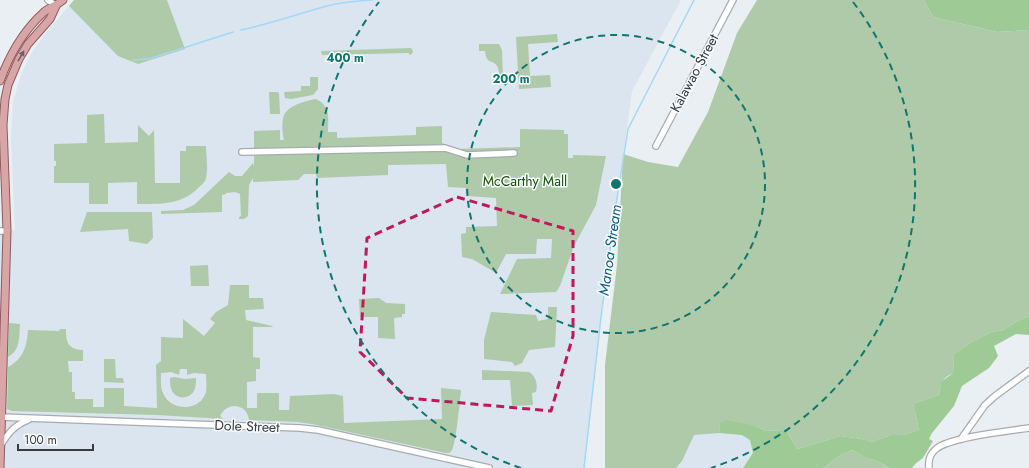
<svg xmlns="http://www.w3.org/2000/svg" width="1029" height="468" font-family="Jost,sans-serif">
	<style>
		.built { fill: #dae5ef }
		.green { fill: #aecaa9; fill-rule: evenodd }
		.forest { fill: #9eca96 }
		.lines { fill: none; stroke-linecap: round; stroke-linejoin: round }
		.stream { stroke: #a3d8f6; stroke-width: 1.5 }
		.minor-casing { stroke: #a8acb1; stroke-width: 8 }
		.major-casing { stroke: #905a5c; stroke-width: 9 }
		.minor { stroke: #fff; stroke-width: 5.5 }
		.major { stroke: #d9a6a8; stroke-width: 7 }
		.oneway { fill: #706062 }
		.marked { fill: none; stroke: #c2185b; stroke-width: 3; stroke-dasharray: 8 5; stroke-linejoin: round }
		.ring { fill: none; stroke: #0f766e; stroke-width: 2; stroke-dasharray: 7 5 }
		.labels { text-anchor: middle; dominant-baseline: central; stroke-width: 3; stroke-linejoin: round; paint-order: stroke }
		.street-label { font-size: 14px; fill: #383a3c; stroke: #f9fcff }
		.park-label { font-size: 14px; fill: #175109; stroke: #f9fcff }
		.water-label { font-size: 15px; font-style: italic; fill: #075e82; stroke: #f9fcff }
		.centre { fill: #0f766e; stroke: #f9fcff; stroke-width: 2 }
		.ring-label { font-size: 12px; text-anchor: middle; font-weight: bold; fill: #0f766e; stroke: #f9fcff; stroke-width: 3; stroke-linejoin: round; paint-order: stroke }
	</style>
	<rect width="100%" height="100%" fill="#eaeff4"/>
	<g class="built">
		<polygon points="74,0 681,0 632,91 601,317 584,468 3,468 0,417 0,231 15,230 11,137 13,101 22,72 32,52 45,34"/>
		<polygon points="716,410 785,468 626,468"/>
	</g>
	<g class="green">
		<polygon points="74,0 167,0 185,49 138,64 118,56 69,6"/>
		<path d="M 757,0 L 924,0 L 933,17 L 997,32 L 1029,30 L 1029,316 L 1014,323 L 1004,330 L 991,332 L 970,343 L 954,354 L 953,373 C 942,378 940,384 939,395 L 915,403 L 915,411 L 919,431 L 916,431 L 903,435 L 891,435 L 872,442 L 862,439 L 841,436 L 797,449 L 786,430 L 766,431 L 756,426 L 720,423 L 719,433 L 694,435 L 682,461 L 676,468 L 605,468 L 605,365 L 617,265 L 623,154 L 648,162 L 678,167 L 708,112 L 737,33 Z"/>
		<polygon points="557,34 558,42 528,44 530,76 550,75 551,87 519,89 516,37"/>
		<path d="M 479,44 L 499,44 L 502,50 L 503,80 L 498,80 C 500,71 499,63 489,61 L 486,57 L 485,51 L 479,51 Z"/>
		<polygon points="411,48 413,51 412,54 409,55 409,53 322,55 321,51"/>
		<polygon points="310,77 318,77 318,89 313,95 291,99 285,98 284,92 301,91 301,86 310,86"/>
		<polygon points="269,92 277,92 279,93 280,114 270,114"/>
		<path d="M 316,99 C 331,106 328,118 328,132 L 337,132 L 337,138 L 416,135 L 416,127 L 442,126 L 442,143 L 458,149 L 520,147 L 520,129 L 564,130 L 564,134 L 568,134 L 568,158 L 573,158 L 573,155 L 606,156 L 596,205 L 574,246 L 560,286 L 556,292 L 500,294 L 517,259 L 551,258 L 552,239 L 537,239 L 536,254 L 506,254 L 496,273 L 472,259 L 462,257 L 461,234 L 466,233 L 466,227 L 497,226 L 496,198 L 467,196 L 466,188 L 448,187 L 446,164 L 388,165 L 388,175 L 317,178 L 316,174 L 304,174 L 298,180 L 253,182 L 253,178 L 249,185 L 248,216 L 244,219 L 239,219 L 239,217 L 241,216 L 240,194 L 235,192 L 226,193 L 226,194 L 222,195 L 222,212 L 161,214 L 161,211 L 183,210 L 194,205 L 229,172 L 235,176 L 242,176 L 253,163 L 254,166 L 254,131 L 280,130 L 280,140 L 284,140 C 282,133 281,117 286,112 C 291,105 308,100 316,99 Z"/>
		<path d="M 104,114 L 105,143 L 138,142 L 138,125 L 149,136 L 154,130 L 155,183 L 180,183 L 180,151 L 186,151 L 186,146 L 206,146 C 206,156 209,171 205,181 C 203,184 199,187 196,190 C 180,205 158,204 137,204 L 137,182 L 108,183 L 108,204 L 89,204 L 89,183 L 54,183 L 54,166 L 56,166 L 56,161 L 54,161 L 54,144 L 87,143 L 87,115 Z"/>
		<polygon points="87,212 152,212 153,238 147,244 129,241 128,229 80,232"/>
		<polygon points="208,265 209,286 191,286 190,266"/>
		<path d="M 230,285 L 249,285 L 249,298 L 263,298 L 264,309 L 245,310 L 246,320 L 272,326 L 273,327 L 253,327 L 253,357 L 260,358 L 260,369 L 256,369 L 256,381 L 247,382 L 247,408 L 257,408 L 257,393 L 279,393 L 279,410 L 289,410 L 290,396 L 334,394 L 343,396 L 344,423 L 442,419 L 441,388 L 461,390 C 460,400 456,444 452,450 C 450,453 449,453 446,453 L 312,424 L 297,422 L 249,420 C 247,403 227,401 220,416 L 223,419 L 157,415 L 12,411 L 7,409 L 8,367 C 23,359 27,347 28,330 L 59,331 L 60,329 L 66,329 C 66,343 68,349 83,350 L 83,361 L 68,361 L 69,372 L 72,372 L 72,392 L 75,392 L 75,399 L 93,399 L 93,407 L 104,407 L 104,388 L 124,388 L 124,406 L 157,408 L 156,365 L 161,361 L 161,337 L 183,338 L 183,319 L 204,336 L 215,323 L 210,319 L 216,312 L 228,305 ZM 180,369 L 187,369 L 187,375 L 194,373 L 206,374 C 206,379 207,387 206,392 C 200,412 172,411 164,395 C 160,389 161,380 161,373 L 171,372 L 179,375 Z"/>
		<polygon points="379,298 386,303 405,304 405,314 402,314 402,317 394,318 395,339 378,338 378,317 360,317 359,299"/>
		<polygon points="548,307 557,307 555,347 529,350 522,363 515,366 512,362 484,359 484,340 491,312 536,315 538,321 548,319"/>
		<path d="M 9,323 L 20,324 C 19,336 21,350 8,357 Z"/>
		<polygon points="104,359 115,359 116,378 123,378 124,383 104,382"/>
		<path d="M 482,370 L 529,372 C 536,376 538,385 536,392 L 532,393 L 533,405 L 512,406 L 510,380 L 482,380 Z"/>
		<path d="M 174,377 L 185,379 L 196,378 C 196,382 196,387 194,391 C 189,399 177,400 172,391 C 170,387 170,382 170,378 Z"/>
		<polygon points="853,450 866,458 875,460 890,468 823,468 842,454"/>
	</g>
	<g class="forest">
		<polygon points="924,0 1029,0 1029,30 997,32 933,17"/>
		<polygon points="1029,316 1029,335 1016,334 994,346 998,356 989,368 962,386 954,406 932,433 929,439 933,441 923,458 915,464 912,468 890,468 875,460 866,458 853,450 842,454 823,468 743,468 753,453 750,440 742,435 719,433 720,423 726,420 756,426 766,431 786,430 797,449 841,436 862,439 872,442 891,435 903,435 916,431 919,431 915,411 915,403 939,395 941,382 953,373 954,354 970,343 991,332 1004,330 1014,323"/>
	</g>
	<g class="lines">
		<g class="stream">
			<path d="M 241,30 C 270,24 298,14 327,6 C 342,2 357,1 372,0"/>
			<polyline points="133,60 149,59 233,32"/>
			<polyline points="584,468 601,317 617,198 628,129 694,0"/>
		</g>
		<defs>
			<g id="minor">
				<polyline points="48,0 56,6"/>
				<polyline points="656,146 733,0"/>
				<polyline points="242,152 445,148 467,155 514,153"/>
				<polyline points="0,231 7,231"/>
				<polyline points="0,417 300,428 318,430 489,468"/>
				<polyline points="961,439 985,405 995,396 1029,371"/>
				<path d="M 1,445 C 8,433 15,425 28,420"/>
				<path d="M 929,468 C 928,461 930,454 936,449 C 950,437 1009,431 1029,428"/>
			</g>
			<g id="major">
				<path d="M 0,81 C 9,56 24,30 44,12 C 50,7 56,6 63,0"/>
				<polyline points="0,468 7,231 3,125 5,99 8,85 19,59 28,44 50,19 56,6"/>
			</g>
		</defs>
		<use href="#minor" class="minor-casing"/>
		<use href="#major" class="major-casing"/>
		<use href="#minor" class="minor"/>
		<use href="#major" class="major"/>
	</g>
	<defs><path id="oneway-solid" d="M-6-.8H1V-3.2L6.5 0L1 3.2V.8H-6Z"/></defs>
	<use class="oneway" href="#oneway-solid" transform="translate(21 56) rotate(-60)"/>
	<path class="marked" d="M 457,197 L 573,231 L 573,336 L 551,411 L 407,398 L 360,352 L 367,238 Z"/>
	<g class="ring">
		<circle cx="616" cy="184" r="149"/>
		<path d="M521 468A299 299 0 0 1 379 2M853 2A299 299 0 0 1 711 468"/>
	</g>
	<g class="labels">
		<g class="street-label">
			<text transform="translate(694 73) rotate(-62)">Kalawao Street</text>
			<text transform="translate(247 426) rotate(2)">Dole Street</text>
		</g>
		<g class="park-label">
			<text x="525" y="181">McCarthy Mall</text>
		</g>
		<g class="water-label">
			<text transform="translate(610 250) rotate(-82)">Manoa Stream</text>
		</g>
	</g>
	<circle cx="616" cy="184" r="6" class="centre"/>
	<g class="ring-label">
		<text x="345" y="62">400 m</text>
		<text x="511" y="83">200 m</text>
	</g>
	<path d="M18 444v6h75v-6" fill="none" stroke="#383a3c" stroke-width="2"/>
	<text x="24" y="444" font-size="12" fill="#383a3c" stroke="#f9fcff" stroke-width="3" paint-order="stroke">100 m</text>
</svg>
